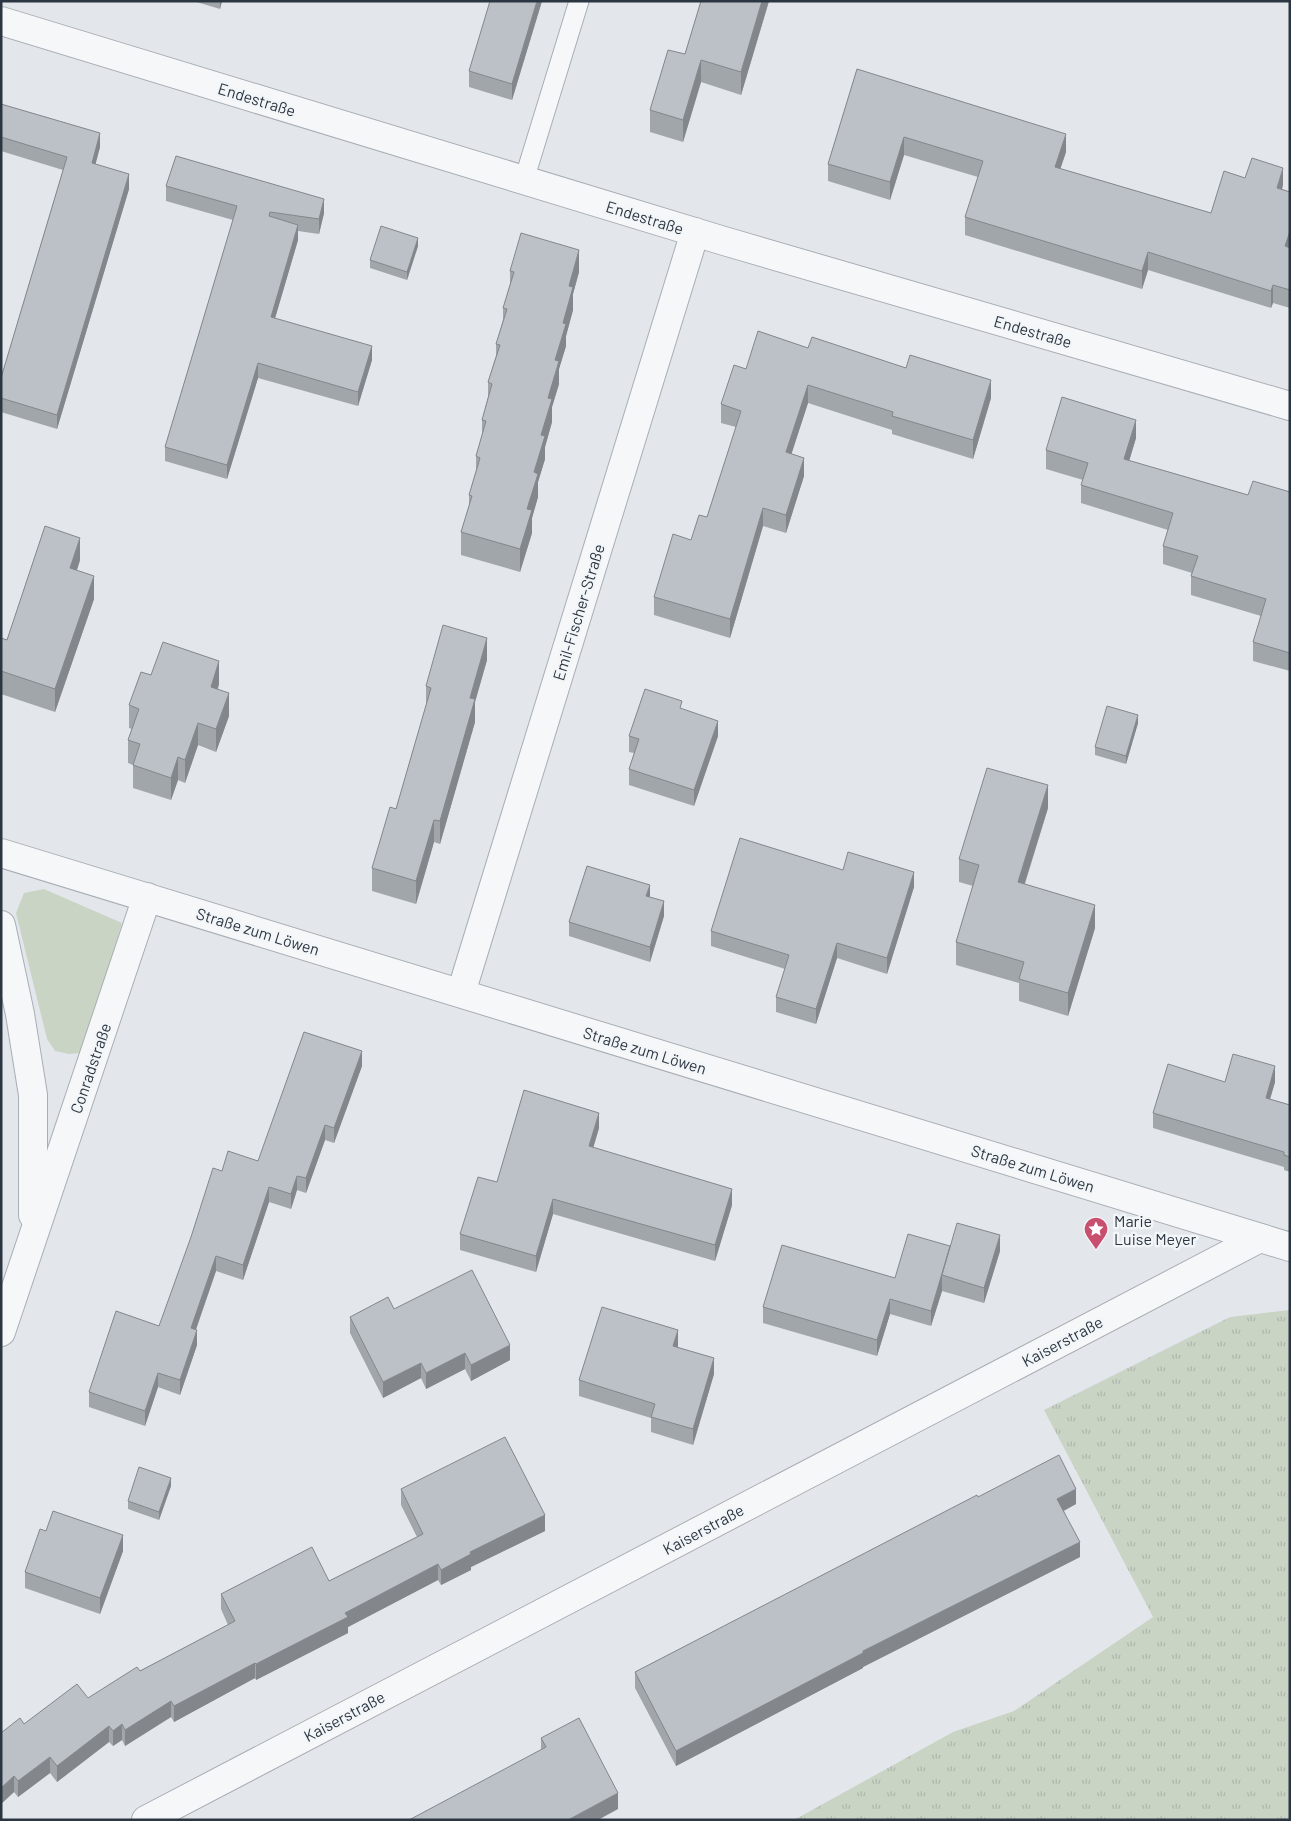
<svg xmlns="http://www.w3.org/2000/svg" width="1291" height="1821" font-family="Barlow,sans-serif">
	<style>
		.grass { fill: #cad4c5 }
		.park { fill: url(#park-tufts) }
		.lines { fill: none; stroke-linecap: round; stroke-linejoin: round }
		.lane-casing { stroke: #a8aeb5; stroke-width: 21 }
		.street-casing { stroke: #a8aeb5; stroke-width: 30 }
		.lane { stroke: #f6f7f9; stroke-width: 19 }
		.street { stroke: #f6f7f9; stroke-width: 28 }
		.wall { fill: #a1a6ab }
		.shaded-wall { fill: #83878b }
		.building { fill: #bbc1c7; stroke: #83878b }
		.labels { text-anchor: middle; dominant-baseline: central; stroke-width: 5; stroke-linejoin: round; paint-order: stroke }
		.street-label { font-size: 16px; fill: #2c3642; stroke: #f3f6f8 }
		.poi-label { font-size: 16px; fill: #2c3642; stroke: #f3f6f8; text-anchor: start }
	</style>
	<defs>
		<pattern id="park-tufts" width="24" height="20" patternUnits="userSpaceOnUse" patternTransform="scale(1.25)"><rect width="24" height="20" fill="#cad4c5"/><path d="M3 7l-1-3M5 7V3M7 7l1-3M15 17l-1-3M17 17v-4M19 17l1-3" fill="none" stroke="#aeb7aa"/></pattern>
	</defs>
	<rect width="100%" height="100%" fill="#e3e7eb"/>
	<polygon class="grass" points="44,889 122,923 87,1042 80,1053 69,1054 55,1051 47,1039 16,913 24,893"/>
	<polygon class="park" points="1290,1310 1290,1820 794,1820 953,1732 1014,1711 1153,1617 1044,1410 1230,1317"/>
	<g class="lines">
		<defs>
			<polyline id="lane" points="524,180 579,1"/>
			<g id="street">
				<polyline points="1,21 724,241 1290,406"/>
				<polyline points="1,853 1290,1247"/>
				<polyline points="1,925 20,1014 33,1095 33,1215"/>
				<polyline points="461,993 695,232"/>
				<polyline points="1,1332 147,897"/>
				<polyline points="146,1820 1260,1238"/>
			</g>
		</defs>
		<use href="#lane" class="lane-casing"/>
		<use href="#street" class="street-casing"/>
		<use href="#lane" class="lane"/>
		<use href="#street" class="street"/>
	</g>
	<g class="wall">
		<polygon points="193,1 222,1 220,9"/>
		<polygon points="542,1 512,100 469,87 469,71"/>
		<polygon points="701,1 769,1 741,95 701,82 683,142 650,132 650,110 685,54"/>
		<polygon points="857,69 1066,152 1060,169 1211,213 1245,178 1283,185 1282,189 1290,192 1290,308 1273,303 1271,308 1148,270 1142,289 965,235 965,217 978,177 904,155 890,200 828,181 828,164"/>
		<polygon points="1,104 100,147 95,164 129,189 57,429 1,412 1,378 63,170 1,151"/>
		<polygon points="166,186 324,213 319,234 298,231 298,240 275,318 372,360 358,406 258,378 227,479 165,461 165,447 233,220 166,201"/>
		<polygon points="418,246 407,280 370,268 370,260"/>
		<polygon points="510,271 579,272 573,294 573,310 566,336 566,346 559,369 559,384 552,407 552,422 545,447 545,459 538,482 538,497 532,518 532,533 520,572 461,555 461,532 469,506 469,495 476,471 476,456 482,435 482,420 488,397 488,382 496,356 496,344 503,320 503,308 510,284"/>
		<polygon points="808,348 991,398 973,459 892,434 892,430 808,403 791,454 804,476 786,533 763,526 730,638 654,615 654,597 691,540 707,517 736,427 721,423 721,404 746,369"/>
		<polygon points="1136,438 1129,461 1248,495 1290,492 1290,671 1253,661 1253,642 1261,616 1191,595 1191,576 1192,573 1163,564 1163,546 1168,530 1081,503 1081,485 1083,480 1046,469 1046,450"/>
		<polygon points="80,560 77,570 94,599 55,712 1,694 1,638 7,640"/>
		<polygon points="487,660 475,702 475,722 440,844 434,842 416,904 372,891 372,868 396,809 426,706 426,686"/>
		<polygon points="151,675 219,684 218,689 229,716 216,752 198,745 185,783 178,780 171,800 133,788 133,765 128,763 128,740 132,729 129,728 129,705"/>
		<polygon points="682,709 718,736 694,806 629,785 629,769 634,753 629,752 629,736"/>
		<polygon points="1138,723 1126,764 1095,755 1095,747"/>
		<polygon points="1048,808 1025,884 1095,928 1068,1016 1019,1001 1019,983 956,965 956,942 973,886 959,882 959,859"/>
		<polygon points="914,887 887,974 837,958 816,1024 776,1012 776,997 785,969 711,946 711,931"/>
		<polygon points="650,897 664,916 650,962 569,936 569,922"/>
		<polygon points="362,1066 334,1143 325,1140 306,1193 297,1190 291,1209 269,1202 243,1280 216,1271 196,1330 197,1345 180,1395 158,1387 145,1426 89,1407 89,1392 159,1326 258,1161"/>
		<polygon points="1225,1082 1275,1082 1270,1099 1290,1105 1290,1172 1284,1170 1284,1167 1153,1128 1153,1113"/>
		<polygon points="599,1128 593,1148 732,1205 715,1261 553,1214 536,1272 460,1250 460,1234 497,1182"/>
		<polygon points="950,1246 1000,1251 984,1303 942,1291 931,1326 890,1314 877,1356 763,1323 763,1307 895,1278"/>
		<polygon points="394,1309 510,1360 471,1381 465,1369 426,1389 421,1378 383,1398 350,1333 350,1317"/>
		<polygon points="678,1347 714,1374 693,1445 651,1432 651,1418 579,1396 579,1380"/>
		<polygon points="171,1486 159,1520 128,1509 128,1501"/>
		<polygon points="401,1489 545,1531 471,1567 471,1570 441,1585 438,1580 348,1627 348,1633 256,1680 255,1678 174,1722 171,1717 125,1746 122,1740 113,1746 109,1742 57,1782 50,1773 18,1797 14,1792 1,1804 24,1724 88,1698 228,1625 221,1609 221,1594 329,1581 417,1537 401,1505"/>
		<polygon points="978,1497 1076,1504 1064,1511 1080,1557 863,1667 863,1668 676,1766 635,1688 635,1672"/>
		<polygon points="46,1531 123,1551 100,1614 25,1588 25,1572"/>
		<polygon points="541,1738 618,1809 541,1750"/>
	</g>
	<g class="shaded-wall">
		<polygon points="220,1 222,1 220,9"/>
		<polygon points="537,1 542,1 512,100 512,84"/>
		<polygon points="762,1 769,1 741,95 741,72"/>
		<polygon points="701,60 701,82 683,142 683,120"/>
		<polygon points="100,133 100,147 92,178 92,163"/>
		<polygon points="1066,134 1066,152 1055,185 1055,167"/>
		<polygon points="904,137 904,155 890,200 890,182"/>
		<polygon points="1283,168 1283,185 1277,206 1277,188"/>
		<polygon points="129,174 129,189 57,429 57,415"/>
		<polygon points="324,199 324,213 319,234 319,219"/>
		<polygon points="298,225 298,240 271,332 271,317"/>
		<polygon points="1290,231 1290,248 1285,246"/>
		<polygon points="418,238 418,246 407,280 407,272"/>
		<polygon points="579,250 579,272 573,294 573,310 566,336 566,346 559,369 559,384 552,407 552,422 545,447 545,459 538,482 538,497 532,518 532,533 520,572 520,549 569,286"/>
		<polygon points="1148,252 1148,270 1142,289 1142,271"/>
		<polygon points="1273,285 1273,303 1271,308 1271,291"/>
		<polygon points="372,346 372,360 358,406 358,392"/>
		<polygon points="258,363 258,378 227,479 227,465"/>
		<polygon points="991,380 991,398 973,459 973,440"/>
		<polygon points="808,385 808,403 786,471 786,452"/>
		<polygon points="1136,420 1136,438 1124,478 1124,459"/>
		<polygon points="804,458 804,476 786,533 786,515"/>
		<polygon points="763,508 763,526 730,638 730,619"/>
		<polygon points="80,538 80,560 70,591 70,568"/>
		<polygon points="94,576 94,599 55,712 55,689"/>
		<polygon points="487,638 487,660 475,702 475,722 440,844 440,821 470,698"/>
		<polygon points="219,661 219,684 211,710 211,687"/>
		<polygon points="229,693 229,716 216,752 216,729"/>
		<polygon points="1138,715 1138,723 1126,764 1126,756"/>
		<polygon points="718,721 718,736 694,806 694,790"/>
		<polygon points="198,723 198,745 185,783 185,760"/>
		<polygon points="178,757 178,780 171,800 171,778"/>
		<polygon points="1048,785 1048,808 1018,904 1018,882"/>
		<polygon points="434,820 434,842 416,904 416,881"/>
		<polygon points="914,872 914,887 887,974 887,958"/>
		<polygon points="650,885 650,900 646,896"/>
		<polygon points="664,901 664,916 650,962 650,947"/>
		<polygon points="1095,905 1095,928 1068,1016 1068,993"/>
		<polygon points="837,943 837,958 816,1024 816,1009"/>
		<polygon points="362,1051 362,1066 334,1143 334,1128"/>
		<polygon points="1275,1066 1275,1082 1266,1113 1266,1098"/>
		<polygon points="599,1113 599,1128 589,1162 589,1146"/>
		<polygon points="325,1125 325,1140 306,1193 306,1178"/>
		<polygon points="297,1176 297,1190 291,1209 291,1194"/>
		<polygon points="269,1187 269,1202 243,1280 243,1265"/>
		<polygon points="732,1189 732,1205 715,1261 715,1245"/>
		<polygon points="553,1199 553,1214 536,1272 536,1256"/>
		<polygon points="1000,1235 1000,1251 984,1303 984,1288"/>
		<polygon points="950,1246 942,1275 942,1291 931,1326 931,1311"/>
		<polygon points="216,1256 216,1271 191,1343 191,1328"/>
		<polygon points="890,1299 890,1314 877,1356 877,1340"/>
		<polygon points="197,1330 197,1345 180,1395 180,1380"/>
		<polygon points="678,1330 678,1346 673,1361 673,1346"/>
		<polygon points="510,1345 510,1360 471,1381 471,1365"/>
		<polygon points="465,1353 465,1369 426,1389 426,1373"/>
		<polygon points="714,1358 714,1374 693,1445 693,1429"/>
		<polygon points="421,1363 421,1378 383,1398 383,1382"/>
		<polygon points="158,1373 158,1387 145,1426 145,1411"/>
		<polygon points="171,1478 171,1486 159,1520 159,1512"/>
		<polygon points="1076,1489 1076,1504 1057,1514 1057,1499"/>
		<polygon points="545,1515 545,1531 471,1567 471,1570 441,1585 441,1570 470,1552"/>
		<polygon points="123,1535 123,1551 100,1614 100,1598"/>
		<polygon points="1080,1542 1080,1557 863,1667 863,1668 676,1766 676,1751 863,1651"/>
		<polygon points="438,1564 438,1580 348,1627 348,1633 256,1680 256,1664 345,1613"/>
		<polygon points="255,1663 255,1678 174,1722 174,1706"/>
		<polygon points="171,1701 171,1717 125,1746 125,1730"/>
		<polygon points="122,1724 122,1740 113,1746 113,1731"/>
		<polygon points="109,1726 109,1742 57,1782 57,1766"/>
		<polygon points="50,1757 50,1773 18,1797 18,1781"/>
		<polygon points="14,1776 14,1792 1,1804 1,1788"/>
		<polygon points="618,1793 618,1809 598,1820 568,1820"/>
	</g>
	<g class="building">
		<polygon points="490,1 537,1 512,84 469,71"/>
		<polygon points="701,1 762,1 741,72 701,60 683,120 650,110 668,50 685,54"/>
		<polygon points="857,69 1066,134 1055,167 1211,213 1224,171 1245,178 1252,158 1283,168 1277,188 1290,192 1290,231 1285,246 1290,248 1290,290 1273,285 1271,291 1148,252 1142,271 965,217 983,161 904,137 890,182 828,164"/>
		<polygon points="1,104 100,133 92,163 129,174 57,415 1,398 1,378 67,157 1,137"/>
		<polygon points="176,156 324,199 319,219 270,212 269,216 298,225 271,317 372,346 358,392 258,363 227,465 165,447 237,206 166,186"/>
		<polygon points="381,226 418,238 407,272 370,260"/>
		<polygon points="521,233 579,250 569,286 573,287 563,323 566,324 555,360 559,361 548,398 552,399 541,435 545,436 534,472 538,474 527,509 532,510 520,549 461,532 472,496 469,495 480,458 476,456 486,421 482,420 492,384 488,382 500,345 496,344 507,309 503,308 514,272 510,271"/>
		<polygon points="758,331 808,348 812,337 906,368 910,355 991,380 973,440 892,416 893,412 808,385 786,452 804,458 786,515 763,508 730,619 654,597 673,534 691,540 699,515 707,517 741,411 721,404 734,365 746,369"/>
		<polygon points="1062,397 1136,420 1124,459 1248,495 1253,481 1290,492 1290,653 1253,642 1266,599 1191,576 1198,556 1163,546 1173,513 1081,485 1088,463 1046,450"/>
		<polygon points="45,526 80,538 70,568 94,576 55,689 1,671 1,638 7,640"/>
		<polygon points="443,625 487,638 470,698 475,699 440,821 434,820 416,881 372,868 390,807 396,809 431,688 426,686"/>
		<polygon points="163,642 219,661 211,687 229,693 216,729 198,723 185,760 178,757 171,778 133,765 140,744 128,740 139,709 129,705 141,672 151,675"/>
		<polygon points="645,689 682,701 680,708 718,721 694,790 629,769 639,739 629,736"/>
		<polygon points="1107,706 1138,715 1126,756 1095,747"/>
		<polygon points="987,768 1048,785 1018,882 1095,905 1068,993 1019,979 1024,962 956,942 979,865 959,859"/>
		<polygon points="740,838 843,870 848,852 914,872 887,958 837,943 816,1009 776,997 789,955 711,931"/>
		<polygon points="587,866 650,885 646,896 664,901 650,947 569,922"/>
		<polygon points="304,1032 362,1051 334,1128 325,1125 306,1178 297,1176 291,1194 269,1187 243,1265 216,1256 191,1328 197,1330 180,1380 158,1373 145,1411 89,1392 116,1311 159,1326 191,1237 213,1168 222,1171 228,1151 258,1161"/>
		<polygon points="1233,1054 1275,1066 1266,1098 1290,1105 1290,1157 1284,1155 1284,1152 1153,1113 1168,1064 1225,1082"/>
		<polygon points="524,1090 599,1113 589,1146 732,1189 715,1245 553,1199 536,1256 460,1234 478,1177 497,1182"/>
		<polygon points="957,1223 1000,1235 984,1288 942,1275"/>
		<polygon points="908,1234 950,1246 931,1311 890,1299 877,1340 763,1307 782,1245 895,1278"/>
		<polygon points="472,1270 510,1345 471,1365 465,1353 426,1373 421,1363 383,1382 350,1317 388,1297 394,1309"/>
		<polygon points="602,1307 678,1330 673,1346 714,1358 693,1429 651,1417 655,1404 579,1380"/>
		<polygon points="505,1437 545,1515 470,1552 471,1554 441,1570 438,1564 345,1613 348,1617 256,1664 255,1663 174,1706 171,1701 125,1730 122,1724 113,1731 109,1726 57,1766 50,1757 18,1781 14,1776 1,1788 1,1733 20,1718 24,1724 77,1684 88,1698 137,1667 140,1671 235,1621 221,1594 312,1547 329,1581 423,1534 401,1489"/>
		<polygon points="1059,1455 1076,1489 1057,1499 1080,1542 863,1651 863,1653 676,1751 635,1672 977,1495 978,1497"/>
		<polygon points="139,1467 171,1478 159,1512 128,1501"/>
		<polygon points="53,1511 123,1535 100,1598 25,1572 40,1529 46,1531"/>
		<polygon points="579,1718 618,1793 568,1820 409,1820 546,1747 541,1738"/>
	</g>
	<defs>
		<symbol id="sight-pin" viewBox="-11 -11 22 30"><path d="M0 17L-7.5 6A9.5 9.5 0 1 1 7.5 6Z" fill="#c8506e" stroke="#f3f6f8"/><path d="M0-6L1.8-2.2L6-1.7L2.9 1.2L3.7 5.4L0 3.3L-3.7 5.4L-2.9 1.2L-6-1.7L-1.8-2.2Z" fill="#fff"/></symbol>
	</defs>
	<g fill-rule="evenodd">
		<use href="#sight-pin" x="1082" y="1215" width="28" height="38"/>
	</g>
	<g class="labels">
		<g class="street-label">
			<text transform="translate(257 99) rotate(17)">Endestraße</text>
			<text transform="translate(645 217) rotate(17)">Endestraße</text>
			<text transform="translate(1033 331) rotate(16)">Endestraße</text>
			<text transform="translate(578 612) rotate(-73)">Emil-Fischer-Straße</text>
			<text transform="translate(258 931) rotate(17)">Straße zum Löwen</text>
			<text transform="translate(645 1050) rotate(17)">Straße zum Löwen</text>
			<text transform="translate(90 1068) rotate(-71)">Conradstraße</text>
			<text transform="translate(1033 1168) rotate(17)">Straße zum Löwen</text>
			<text transform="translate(1062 1341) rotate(-28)">Kaiserstraße</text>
			<text transform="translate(703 1529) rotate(-28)">Kaiserstraße</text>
			<text transform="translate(344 1716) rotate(-28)">Kaiserstraße</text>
		</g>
		<g class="poi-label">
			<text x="1114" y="1220">Marie<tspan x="1114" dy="18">Luise Meyer</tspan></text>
		</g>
	</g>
	<rect width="1291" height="1821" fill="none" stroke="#2c3642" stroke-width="5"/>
</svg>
